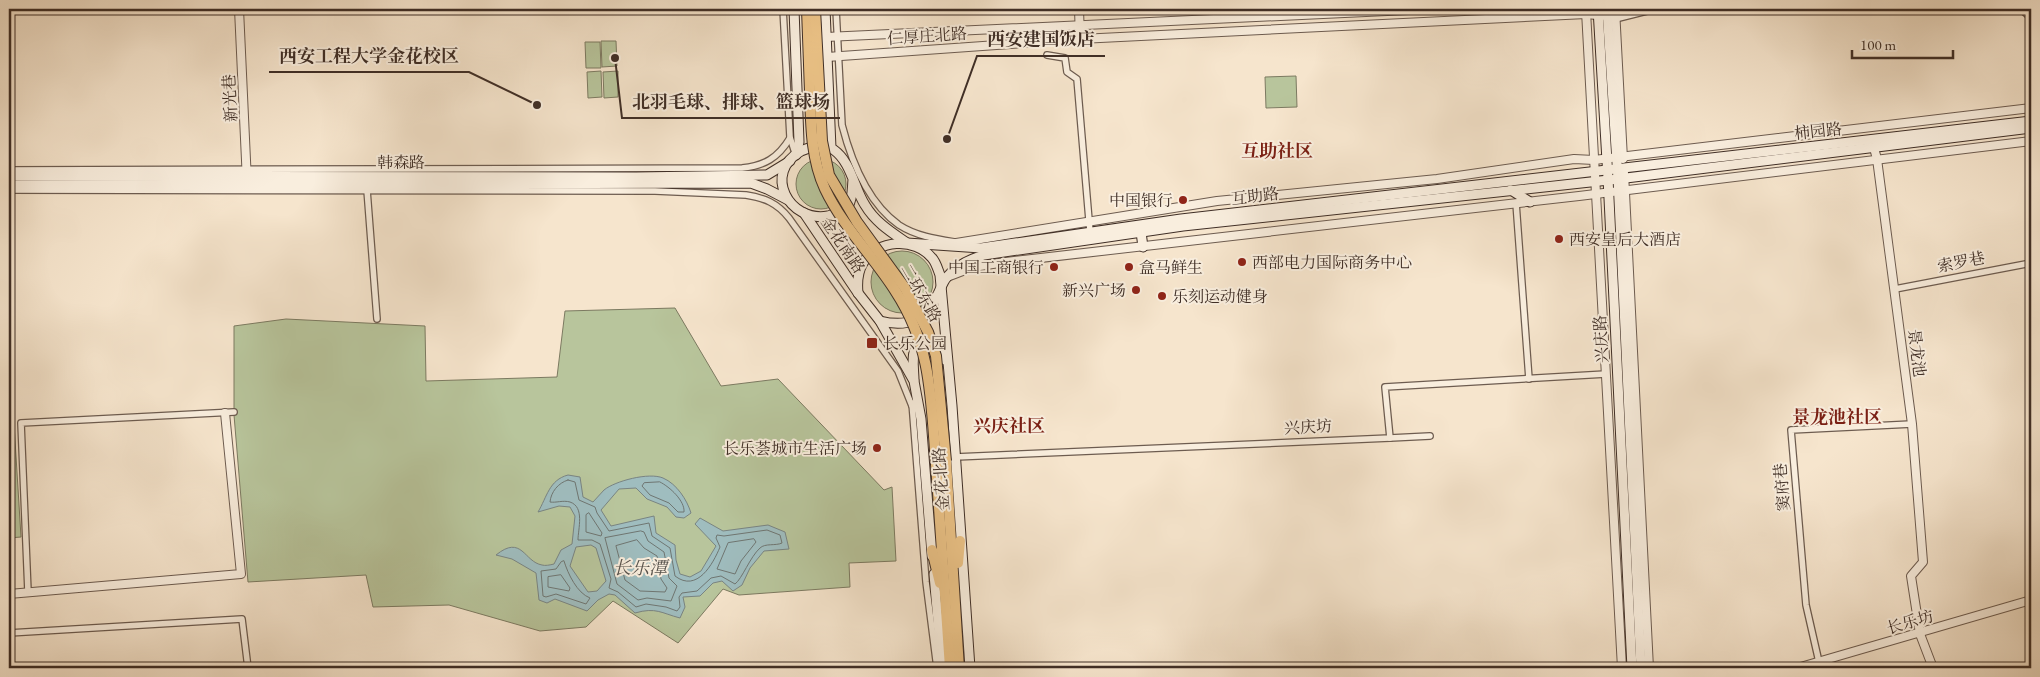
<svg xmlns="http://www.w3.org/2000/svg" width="2040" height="677" font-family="'EB Garamond','Noto Serif SC',serif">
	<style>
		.green { fill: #b8c59c; stroke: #7c7a61 }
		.water { fill: #9fbdbf; stroke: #798482; fill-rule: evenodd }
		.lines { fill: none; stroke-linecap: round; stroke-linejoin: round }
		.shore { stroke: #6f7672; stroke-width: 1 }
		.minor-casing { stroke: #6d5c50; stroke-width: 8 }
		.tertiary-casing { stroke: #6d5c50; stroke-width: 10 }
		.secondary-casing { stroke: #3f2e26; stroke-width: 11 }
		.trunk-casing { stroke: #3f2e26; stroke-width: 12 }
		.minor { stroke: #f9eede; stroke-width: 5.5 }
		.tertiary { stroke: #f9eede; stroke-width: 8 }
		.secondary { stroke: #f9eede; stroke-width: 9 }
		.trunk { stroke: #ebc286; stroke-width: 10 }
		.trunk-bridge-casing { stroke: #3f2e26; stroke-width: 12; stroke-linecap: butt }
		.trunk-bridge { stroke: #ebc286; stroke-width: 10 }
		.poi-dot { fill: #8f2418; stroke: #f9eede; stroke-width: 2 }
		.labels { text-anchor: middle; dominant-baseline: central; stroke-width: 4; stroke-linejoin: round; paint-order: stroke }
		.street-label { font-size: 16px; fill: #3f2e26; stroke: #f9eede }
		.poi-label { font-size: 16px; fill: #3f2e26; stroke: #f9eede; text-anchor: start }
		.neighbourhood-label { font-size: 18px; font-weight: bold; fill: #7a1f14; stroke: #f9eede }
		.water-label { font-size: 18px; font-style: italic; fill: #57524c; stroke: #f9eede }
		.leader { fill: none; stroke: #3f2e26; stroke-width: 2 }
		.callout-dot { fill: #3f2e26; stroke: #f9eede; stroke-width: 2 }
		.callout-label { font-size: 18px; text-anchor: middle; font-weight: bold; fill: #3f2e26; stroke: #f9eede; stroke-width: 4; stroke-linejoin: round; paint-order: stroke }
	</style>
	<rect width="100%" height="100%" fill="#f6e5cd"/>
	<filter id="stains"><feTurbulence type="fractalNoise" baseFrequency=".004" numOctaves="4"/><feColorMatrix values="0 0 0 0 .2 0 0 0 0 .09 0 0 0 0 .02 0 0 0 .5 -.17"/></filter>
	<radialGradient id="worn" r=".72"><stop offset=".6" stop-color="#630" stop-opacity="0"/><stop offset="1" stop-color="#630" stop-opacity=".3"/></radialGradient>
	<g class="green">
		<polygon points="601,41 616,41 617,66 602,67"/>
		<polygon points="585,42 600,42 601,68 586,68"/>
		<polygon points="601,71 602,97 588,98 587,72"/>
		<polygon points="618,71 618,97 604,98 603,72"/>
		<polygon points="1296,76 1297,107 1266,108 1265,77"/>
		<circle cx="821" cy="184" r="25"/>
		<circle cx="902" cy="282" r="31"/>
		<polygon points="675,308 721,386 778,379 884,490 892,487 896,561 849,563 850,587 739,595 723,589 678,643 613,601 586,627 540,631 449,605 373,607 366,575 248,582 234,415 234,326 286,319 425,326 426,381 557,377 565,311"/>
		<polygon points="9,343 21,537 9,538"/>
	</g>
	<path class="water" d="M 568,475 L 580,477 L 583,497 L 593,502 C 597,498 600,494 604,490 C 615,481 649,472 663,478 C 677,484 687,500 691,513 L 684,518 L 676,517 L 667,507 L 647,499 L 636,488 L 619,489 L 601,510 L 611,526 L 654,516 L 656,533 L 675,545 L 676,560 L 680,574 L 690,577 L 701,571 L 716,546 L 695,524 L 700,518 L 723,531 L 768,525 L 785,532 L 789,549 L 764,551 L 750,568 L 742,585 L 733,591 L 722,581 L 713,583 L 700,596 L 683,597 L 685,607 L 680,618 C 661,613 656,607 635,613 L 615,595 L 609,594 L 598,600 L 587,611 L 555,599 L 547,603 L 539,600 L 536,573 L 512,559 L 496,555 C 522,534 524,562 542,565 C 545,566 550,565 554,564 L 561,550 L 572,544 L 575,516 L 570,507 L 559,506 L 538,512 C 547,497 549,480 568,475 ZM 591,545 L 596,548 L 606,581 L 597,591 L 588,592 L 570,566 L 576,547 Z"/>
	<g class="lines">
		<g class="shore">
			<path d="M 568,480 L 575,482 L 579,500 L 595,507 L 597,513 L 609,531 L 649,523 L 652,536 L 670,548 L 675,576 C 697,593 713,564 720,547 L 716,538 L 717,535 L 724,536 L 767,530 L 780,535 L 782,543 C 776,546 765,543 760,548 C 750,557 742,579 735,584 L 721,576 L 711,578 L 697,591 L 682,593 L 679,597 L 680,607 L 677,611 L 666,607 L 646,604 L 636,607 L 618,592 L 609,588 L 611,579 L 600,544 L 592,540 L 578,540 C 578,529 585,507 570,502 C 563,500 556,503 550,502 C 551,492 558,483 568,480 Z"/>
			<path d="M 660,482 C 670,487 685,501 684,512 L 678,512 L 669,503 L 650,495 L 642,486 L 644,483 Z"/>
			<polygon points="589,513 602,533 601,536 586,532 586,515"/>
			<polygon points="641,531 644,532 648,541 664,552 669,578 677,586 671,601 647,598 638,600 617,584 605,538"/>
			<polygon points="754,539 756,542 741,561 735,574 717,569 728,543"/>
			<polygon points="637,540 644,548 657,556 661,579 667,588 665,592 640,591 625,580 616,546"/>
			<path d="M 564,561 C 568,574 577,593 590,598 L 586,604 L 556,594 L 546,597 L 543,596 L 541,571 L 556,569 L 561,562 Z"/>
			<polygon points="561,575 570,588 569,591 548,587 548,577"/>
		</g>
		<defs>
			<g id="minor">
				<polyline points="783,9 790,137 795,153"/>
				<path d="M 836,9 L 842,125 C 851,160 868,203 899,225 C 916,236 936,239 955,242"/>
				<polyline points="2021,9 2031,18"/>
				<polyline points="1615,19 1655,9"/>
				<polyline points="1047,55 1065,58 1067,72 1077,79 1090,232"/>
				<path d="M 9,170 L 742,168 C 764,166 778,158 790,138"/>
				<path d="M 9,190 L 655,191 L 746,195 C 765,198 777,203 789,218 L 898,371 L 912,406"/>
				<polyline points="367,190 377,319"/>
				<polyline points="1516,203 1529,379"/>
				<polyline points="1895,289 2031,263"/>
				<polyline points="912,403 926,582 937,668"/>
				<polyline points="1390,438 1430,436"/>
				<polyline points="955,457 1390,438 1385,387 1606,374"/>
				<polyline points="28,592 21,423 234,412"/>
				<polyline points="9,633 242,619 248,668"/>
				<polyline points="1819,662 1806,605 1791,430 1912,424"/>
			</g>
			<g id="tertiary">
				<polyline points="239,9 247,182"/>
				<polyline points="1079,9 1080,39"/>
				<polyline points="1615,9 1623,159"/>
				<polyline points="1586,11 1622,668"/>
				<polyline points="826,37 1430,9"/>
				<polyline points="827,57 1080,39 1586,14 1608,16 1615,19"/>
				<polyline points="1874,148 1877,159 1912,424 1923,562 1911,576 1920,634 1933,668"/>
				<polyline points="1624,173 1649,668"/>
				<polyline points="950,244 1217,201 1437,179 1574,159 1594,160 2031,108"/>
				<polyline points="947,277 973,267 1006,262 1579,196 2031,141"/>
				<polyline points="9,594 241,574 225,413"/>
				<polyline points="1797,668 2031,600"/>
			</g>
			<g id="secondary">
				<polyline points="794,9 799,142 796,155"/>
				<polyline points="825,9 831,148"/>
				<polyline points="1598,9 1608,178 1632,668"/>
				<polyline points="1607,9 1618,179 1641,668"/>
				<polyline points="9,176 636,177 767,175 790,161"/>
				<path d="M 853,180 C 852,188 853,199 848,206 C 843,212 835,214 828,216 C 789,223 762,173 801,151 C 809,147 825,144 834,150 C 851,162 854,188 865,205 C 875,222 891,232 907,243"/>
				<polyline points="9,185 751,183 767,189 788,200"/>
				<polyline points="1511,190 1530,202"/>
				<polyline points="804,213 858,293 880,321 914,381 921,419 932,556"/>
				<polyline points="1141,232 1143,247"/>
				<polyline points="907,243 981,248 1181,219 2031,121"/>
				<path d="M 858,293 C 857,283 857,273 863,263 C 877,239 915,237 932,258 C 936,262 938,270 940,275 L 952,406 L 970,668"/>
				<path d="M 880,321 C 909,328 924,320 938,294 C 941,288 943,281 947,277 C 957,265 970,259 984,255 L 1183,226 L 1618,179 L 2031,128"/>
				<path d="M 914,380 C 914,371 911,355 916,347 C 918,344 922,342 926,342 C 938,340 942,351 945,360"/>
				<polyline points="934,574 942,668"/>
			</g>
			<g id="trunk">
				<polyline points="946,461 959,668"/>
				<polyline points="936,464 950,668"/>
				<polyline points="932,550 940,583"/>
				<polyline points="958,563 960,541"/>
			</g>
		</defs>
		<use href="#minor" class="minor-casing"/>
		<use href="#tertiary" class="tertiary-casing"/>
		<use href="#secondary" class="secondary-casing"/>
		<use href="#trunk" class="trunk-casing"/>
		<use href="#minor" class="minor"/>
		<use href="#tertiary" class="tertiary"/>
		<use href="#secondary" class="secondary"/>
		<use href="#trunk" class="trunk"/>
		<defs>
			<g id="trunk-bridge">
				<path d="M 807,9 C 808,37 809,64 810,92 C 811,125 811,159 825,189 C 843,227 874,257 896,292 C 932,347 931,401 936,464"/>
				<polyline points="815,9 822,141 829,175 857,222 905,288 928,332 936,356 946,461"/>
			</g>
		</defs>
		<use href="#trunk-bridge" class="trunk-bridge-casing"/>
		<use href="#trunk-bridge" class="trunk-bridge"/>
	</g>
	<g class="poi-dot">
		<circle cx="1183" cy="200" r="5"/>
		<circle cx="1559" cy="239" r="5"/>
		<circle cx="1242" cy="262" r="5"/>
		<circle cx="1054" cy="267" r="5"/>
		<circle cx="1129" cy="267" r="5"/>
		<circle cx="1136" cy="290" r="5"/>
		<circle cx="1162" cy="296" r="5"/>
		<rect x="866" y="337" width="12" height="12" rx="2.5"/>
		<circle cx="877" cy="448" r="5"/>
	</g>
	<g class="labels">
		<g class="street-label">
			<text transform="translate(927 36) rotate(-4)">仁厚庄北路</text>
			<text transform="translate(230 98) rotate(-93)">新光巷</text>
			<text transform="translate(1818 131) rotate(-6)">柿园路</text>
			<text x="401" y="162">韩森路</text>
			<text transform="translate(1255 196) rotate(-7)">互助路</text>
			<text transform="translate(843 245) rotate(56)">金花南路</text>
			<text transform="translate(1961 262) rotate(-11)">索罗巷</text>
			<text transform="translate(921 293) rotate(60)">二环东路</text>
			<text transform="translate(1601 339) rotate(-93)">兴庆路</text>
			<text transform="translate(1917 353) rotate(83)">景龙池</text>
			<text transform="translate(1308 427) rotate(-3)">兴庆坊</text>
			<text transform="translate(941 479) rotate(-94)">金花北路</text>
			<text transform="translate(1782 487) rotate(-95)">窦府巷</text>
			<text transform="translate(1910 622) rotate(-16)">长乐坊</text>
		</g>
		<g class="poi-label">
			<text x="1173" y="200" text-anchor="end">中国银行</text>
			<text x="1569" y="239">西安皇后大酒店</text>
			<text x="1252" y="262">西部电力国际商务中心</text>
			<text x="1044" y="267" text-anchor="end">中国工商银行</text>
			<text x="1139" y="267">盒马鲜生</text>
			<text x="1126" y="290" text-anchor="end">新兴广场</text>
			<text x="1172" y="296">乐刻运动健身</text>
			<text x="883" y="343">长乐公园</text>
			<text x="867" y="448" text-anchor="end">长乐荟城市生活广场</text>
		</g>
		<g class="neighbourhood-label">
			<text x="1277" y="150">互助社区</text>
			<text x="1837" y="416">景龙池社区</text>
			<text x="1009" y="425">兴庆社区</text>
		</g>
		<g class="water-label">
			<text x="640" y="567">长乐潭</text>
		</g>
	</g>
	<path class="leader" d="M947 139L977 56H1105M537 105L469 72H269M615 58L622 118H840"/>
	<g class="callout-dot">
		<circle cx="947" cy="139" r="5"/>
		<circle cx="537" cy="105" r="5"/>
		<circle cx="615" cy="58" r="5"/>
	</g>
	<g class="callout-label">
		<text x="1041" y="45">西安建国饭店</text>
		<text x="369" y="62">西安工程大学金花校区</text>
		<text x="731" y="108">北羽毛球、排球、篮球场</text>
	</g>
	<rect width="2040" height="677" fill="none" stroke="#f6e5cd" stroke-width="30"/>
	<rect x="10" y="10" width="2020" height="657" fill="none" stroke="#3f2e26" stroke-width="2.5"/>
	<rect x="15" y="15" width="2010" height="647" fill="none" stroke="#3f2e26"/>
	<path d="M1852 50v8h101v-8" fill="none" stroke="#3f2e26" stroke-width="2.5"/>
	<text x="1860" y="50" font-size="15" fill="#3f2e26" stroke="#f9eede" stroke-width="4" paint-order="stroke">100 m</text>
	<rect width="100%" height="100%" filter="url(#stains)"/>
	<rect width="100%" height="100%" fill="url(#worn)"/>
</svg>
